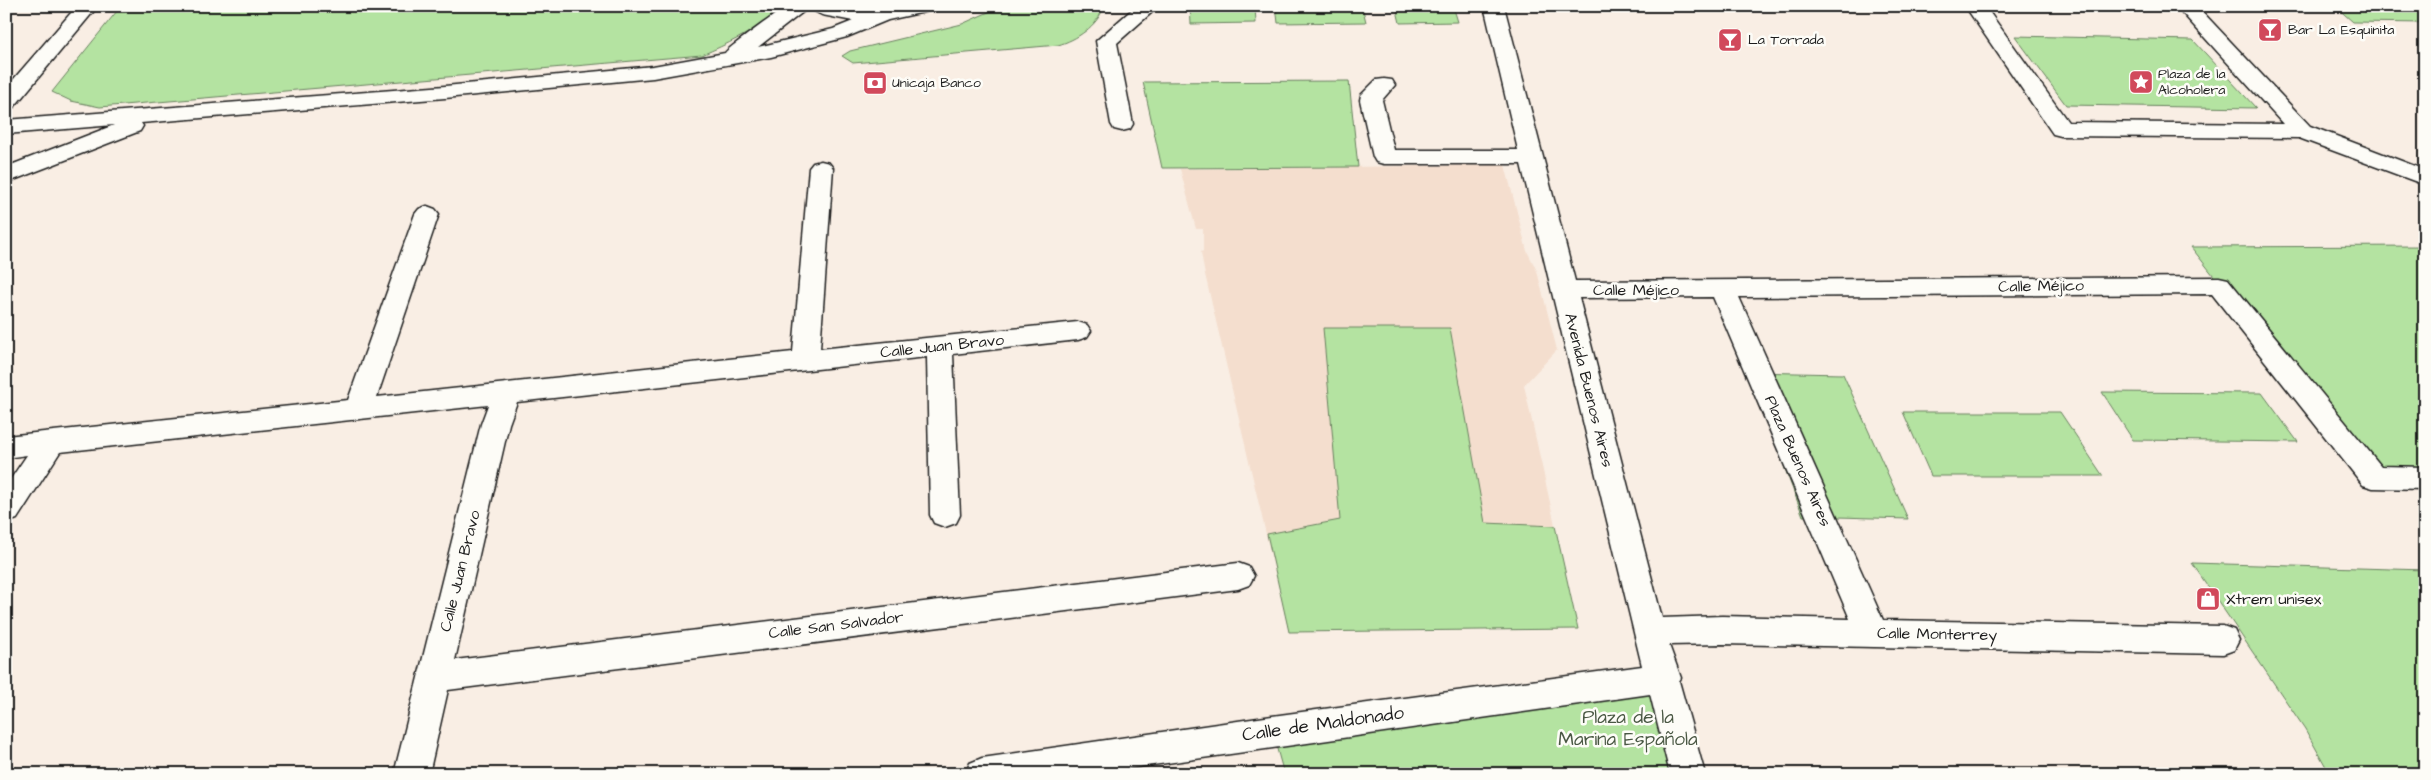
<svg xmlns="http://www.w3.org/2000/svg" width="2431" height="780" font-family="'Architects Daughter',sans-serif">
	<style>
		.built { fill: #f4dece }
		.green { fill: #b4e3a1; stroke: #68805e }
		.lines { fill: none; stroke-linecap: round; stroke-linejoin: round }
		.minor-casing { stroke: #1c1c1c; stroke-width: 3 }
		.minor { fill: #fdfcf7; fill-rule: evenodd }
		.labels { text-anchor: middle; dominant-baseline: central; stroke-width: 5; stroke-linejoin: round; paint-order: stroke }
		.far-poi-label { font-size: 14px; fill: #1c1c1c; stroke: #fdfcf7; text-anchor: start }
		.street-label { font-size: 16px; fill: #1c1c1c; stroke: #fdfcf7 }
		.poi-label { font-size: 16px; fill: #1c1c1c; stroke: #fdfcf7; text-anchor: start }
		.near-park-label { font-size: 19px; fill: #4a5844; stroke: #fdfcf7 }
		.near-street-label { font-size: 19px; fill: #1c1c1c; stroke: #fdfcf7 }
	</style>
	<rect width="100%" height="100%" fill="#f9eee4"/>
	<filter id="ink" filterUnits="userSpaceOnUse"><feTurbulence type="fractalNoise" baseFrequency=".02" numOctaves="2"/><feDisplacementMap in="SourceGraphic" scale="10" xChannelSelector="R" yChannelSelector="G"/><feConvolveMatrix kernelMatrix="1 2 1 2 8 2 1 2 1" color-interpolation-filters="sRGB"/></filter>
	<g filter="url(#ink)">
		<polygon class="built" points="1505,165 1527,251 1537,271 1557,350 1524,385 1578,629 1289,632 1204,270 1201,252 1203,251 1203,229 1196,229 1180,169"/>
		<g class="green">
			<path d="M 121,6 L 773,6 L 771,17 C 750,34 727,44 702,55 L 100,107 L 71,101 L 52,92 Z"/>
			<path d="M 1002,6 L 1104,6 C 1098,26 1076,40 1058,45 L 853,63 L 842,56 L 850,51 L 962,24 Z"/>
			<polygon points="1190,6 1255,6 1256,23 1191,24"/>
			<polygon points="1276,6 1362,6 1366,22 1278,23"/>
			<polygon points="1396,6 1453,6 1458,22 1400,23"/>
			<polygon points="2335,6 2425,6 2425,23 2353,22"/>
			<polygon points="2015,36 2193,40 2256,108 2066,105"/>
			<polygon points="1349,81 1358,167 1162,168 1143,82"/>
			<polygon points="2425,246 2425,478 2373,477 2191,247"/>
			<polygon points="1323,328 1450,328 1485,523 1555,526 1578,629 1289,632 1267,534 1340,520"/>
			<polygon points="1748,372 1843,374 1908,519 1803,516"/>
			<polygon points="2102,392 2262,393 2298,442 2133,440"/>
			<polygon points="1903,412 2060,412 2103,476 1931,476"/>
			<polygon points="2192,563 2425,570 2425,774 2330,774 2305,729"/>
			<polygon points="1664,678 1688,774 1284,774 1272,731"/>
		</g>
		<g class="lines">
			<defs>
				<g id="minor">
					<polygon points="77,6 98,6 14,107 6,108 6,88"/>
					<path d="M 786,6 L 838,6 L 872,9 L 937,6 L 934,10 L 888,20 L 847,37 L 771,57 L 653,78 L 445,98 L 141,123 L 143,126 L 140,131 L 6,183 L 6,167 L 114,125 L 6,134 L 6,120 L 445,86 L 653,66 L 725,53 C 727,48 777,14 786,6 ZM 808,8 L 822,15 L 853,21 L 833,29 L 758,47 Z"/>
					<polygon points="1136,6 1159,6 1117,43 1133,124 1130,129 1122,131 1114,129 1111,124 1096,41"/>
					<path d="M 1484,6 L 1504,6 L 1575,281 L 2219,277 L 2228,279 L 2381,466 L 2425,467 L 2425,489 L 2373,488 L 2363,485 L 2212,294 L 1739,297 L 1883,620 L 2223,626 L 2234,630 L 2239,640 L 2234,650 L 2223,654 L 1722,644 L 1669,645 L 1681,678 L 1679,681 L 1705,774 L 1670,774 L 1650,694 L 1090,774 L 965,774 L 970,763 L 982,758 L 1272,716 L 1642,666 L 1521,164 L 1384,164 L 1376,162 L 1373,157 L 1360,100 L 1361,95 L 1376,80 L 1384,79 L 1392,80 L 1395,85 L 1382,100 L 1394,150 L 1518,150 ZM 1713,297 L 1850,619 L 1722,616 L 1662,618 L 1579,298 Z"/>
					<polygon points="1965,6 1985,6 2068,122 2283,124 2176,6 2197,6 2310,126 2425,170 2425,185 2299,138 2061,136 2053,134"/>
					<polygon points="821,161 829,163 833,168 820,349 1078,322 1087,325 1091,331 1087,337 1078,340 953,354 960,515 956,523 945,527 934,523 930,515 927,357 517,402 509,424 455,660 1238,563 1249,567 1254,576 1249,585 1238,589 448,690 429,774 394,774 481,424 488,405 60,452 17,519 6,523 6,486 27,455 6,458 6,436 348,400 415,214 419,209 427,206 435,209 439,214 377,397 793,352 809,168 813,163"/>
				</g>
			</defs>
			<use href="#minor" class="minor-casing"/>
			<use href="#minor" class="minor"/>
		</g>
	</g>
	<defs>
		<symbol id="bar-square" viewBox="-11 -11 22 22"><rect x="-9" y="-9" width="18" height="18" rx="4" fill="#d1495b" stroke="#fdfcf7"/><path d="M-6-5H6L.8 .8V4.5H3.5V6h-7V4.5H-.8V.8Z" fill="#fff"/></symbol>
		<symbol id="sight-square" viewBox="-11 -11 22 22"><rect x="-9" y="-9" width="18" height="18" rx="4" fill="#d1495b" stroke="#fdfcf7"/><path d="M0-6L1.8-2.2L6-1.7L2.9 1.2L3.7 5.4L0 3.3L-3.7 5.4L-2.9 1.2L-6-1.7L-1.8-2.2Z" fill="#fff"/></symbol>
		<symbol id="bank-square" viewBox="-11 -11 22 22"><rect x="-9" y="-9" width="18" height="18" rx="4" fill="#d1495b" stroke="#fdfcf7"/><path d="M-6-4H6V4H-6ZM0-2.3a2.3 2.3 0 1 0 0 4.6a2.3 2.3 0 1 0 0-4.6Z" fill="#fff"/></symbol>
		<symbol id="shop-square" viewBox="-11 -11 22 22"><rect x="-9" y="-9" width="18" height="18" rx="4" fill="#d1495b" stroke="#fdfcf7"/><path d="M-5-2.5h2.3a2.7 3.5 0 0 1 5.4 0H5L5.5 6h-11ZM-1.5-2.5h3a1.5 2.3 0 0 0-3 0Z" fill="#fff"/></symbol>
	</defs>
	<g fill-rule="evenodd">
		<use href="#bar-square" x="2256" y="16" width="28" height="28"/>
		<use href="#bar-square" x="1716" y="26" width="28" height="28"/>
		<use href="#sight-square" x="2127" y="68" width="28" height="28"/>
		<use href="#bank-square" x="861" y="69" width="28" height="28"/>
		<use href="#shop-square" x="2194" y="585" width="28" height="28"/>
	</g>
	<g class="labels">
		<g class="far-poi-label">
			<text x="2288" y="30">Bar La Esquinita</text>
			<text x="1748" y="40">La Torrada</text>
			<text x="2158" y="74">Plaza de la<tspan x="2158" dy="16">Alcoholera</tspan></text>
			<text x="892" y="83">Unicaja Banco</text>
		</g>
		<g class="street-label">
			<text transform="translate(2041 286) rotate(-1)">Calle Méjico</text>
			<text x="1636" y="290">Calle Méjico</text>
			<text transform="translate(942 346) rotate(-6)">Calle Juan Bravo</text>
			<text transform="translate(1589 390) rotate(76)">Avenida Buenos Aires</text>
			<text transform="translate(1798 461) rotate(66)">Plaza Buenos Aires</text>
			<text transform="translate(460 571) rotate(-76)">Calle Juan Bravo</text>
			<text transform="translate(836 625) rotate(-7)">Calle San Salvador</text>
			<text transform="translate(1937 634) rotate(1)">Calle Monterrey</text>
		</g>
		<g class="poi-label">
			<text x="2226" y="599">Xtrem unisex</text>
		</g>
		<g class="near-park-label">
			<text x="1628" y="717">Plaza de la<tspan x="1628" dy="22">Marina Española</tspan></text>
		</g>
		<g class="near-street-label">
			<text transform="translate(1323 724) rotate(-8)">Calle de Maldonado</text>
		</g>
	</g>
	<rect width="2431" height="780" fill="none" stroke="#fdfcf7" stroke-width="25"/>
	<rect x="12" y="12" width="2406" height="755" fill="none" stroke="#1c1c1c" stroke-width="2" filter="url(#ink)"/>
</svg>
